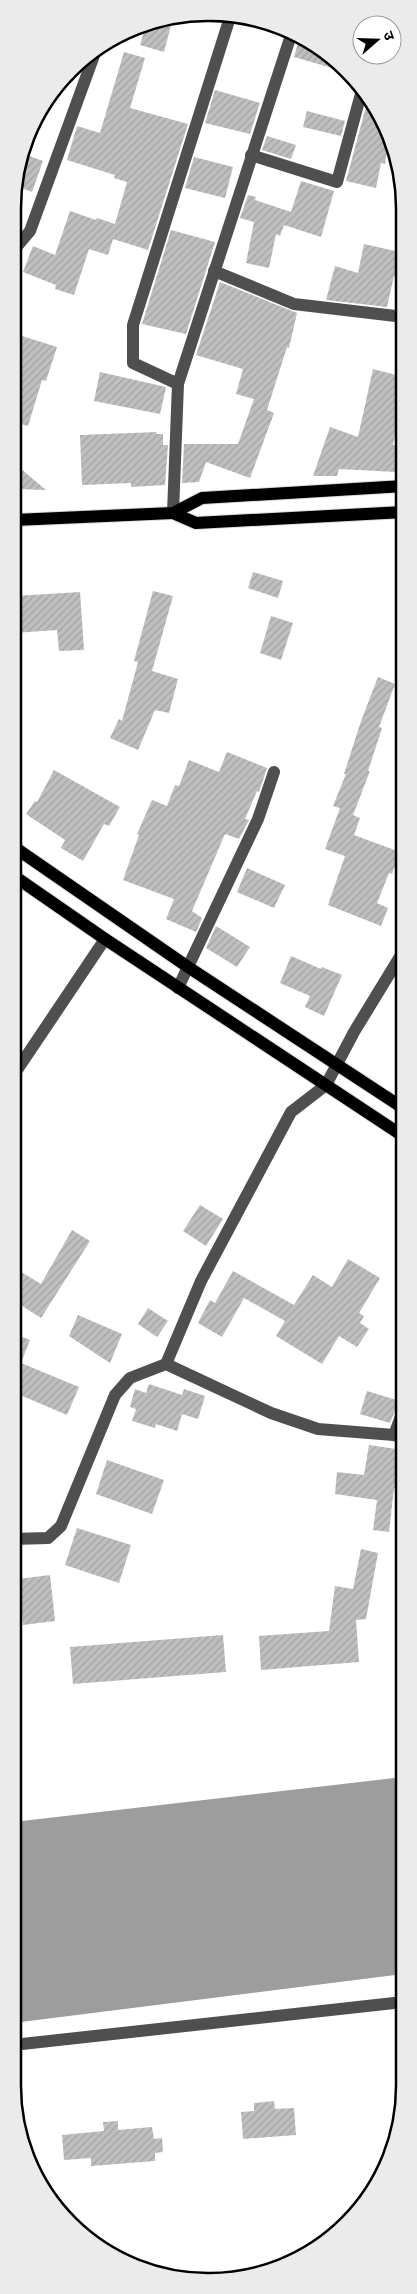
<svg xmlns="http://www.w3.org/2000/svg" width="417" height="2294" font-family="'Varela Round','Noto Sans Devanagari',sans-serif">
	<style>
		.water { fill: #9d9d9d }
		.building { fill: url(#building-hatch) }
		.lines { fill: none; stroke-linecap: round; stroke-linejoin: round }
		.major-casing { stroke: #dbdbdb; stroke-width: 14 }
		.minor { stroke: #4f4f4f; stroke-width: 12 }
		.major { stroke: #000; stroke-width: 12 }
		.rim { fill: none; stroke: #000; stroke-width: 2.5 }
	</style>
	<defs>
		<pattern id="building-hatch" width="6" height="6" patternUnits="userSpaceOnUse" patternTransform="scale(1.25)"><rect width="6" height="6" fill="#bfbfbf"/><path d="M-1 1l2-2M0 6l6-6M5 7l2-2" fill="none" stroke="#a2a2a2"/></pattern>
	</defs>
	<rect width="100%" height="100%" fill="#fff"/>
	<polygon class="water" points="403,1777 403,1974 13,2023 13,1822"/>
	<g class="building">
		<polygon points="173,18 164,52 140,45 146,25 158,19"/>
		<polygon points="300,36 347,70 346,72 294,57"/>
		<polygon points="124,52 145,58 130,108 188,124 148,250 113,239 108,255 89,249 74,295 55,289 56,285 23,272 33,246 55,255 70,211 96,220 97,218 115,224 127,182 114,178 115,175 67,160 77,126 100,133"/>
		<polygon points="215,90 260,103 250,134 205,123"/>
		<polygon points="368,99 384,122 389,141 385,164 381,163 376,188 346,181"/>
		<polygon points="307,111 345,121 341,136 303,127"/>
		<polygon points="267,136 296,145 291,159 262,150"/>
		<polygon points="24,154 43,161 32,192 14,185"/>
		<polygon points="194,157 233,167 225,198 185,188"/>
		<polygon points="301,181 334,191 321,237 284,225 280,236 276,234 269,268 246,263 254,222 240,218 248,195 256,197 255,200 291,212"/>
		<polygon points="171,230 215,242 186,334 142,324"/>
		<polygon points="364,244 404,253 402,278 394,276 387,307 326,300 335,266 358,273"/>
		<polygon points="220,282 297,313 289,348 287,347 267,410 274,413 250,478 206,462 199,482 182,483 184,444 238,444 254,399 236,394 243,369 196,355"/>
		<polygon points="22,336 57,347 46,381 42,380 28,426 14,422 14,361"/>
		<polygon points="373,369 404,377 404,389 393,445 398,446 396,472 339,469 337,476 313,476 330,427 358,437"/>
		<polygon points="100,372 166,387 160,414 94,401"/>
		<polygon points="157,432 156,434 163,434 163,445 168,445 165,485 131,487 131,483 82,485 80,435"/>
		<polygon points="14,463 46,490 14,489"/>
		<polygon points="253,572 283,581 278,598 248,588"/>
		<polygon points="153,591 173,596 152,671 178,679 169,713 155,710 138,750 110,738 119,719 122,721 138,662 134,661"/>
		<polygon points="80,592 84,650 59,651 57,630 14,633 15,596"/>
		<polygon points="271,616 293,623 281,660 260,653"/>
		<polygon points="378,677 395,684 379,727 382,728 368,771 370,771 353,815 360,818 354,835 400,852 392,874 389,873 377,903 388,908 381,926 328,905 345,856 325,849 340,808 333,806 346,774 344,774 361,721"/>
		<polygon points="227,752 267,768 259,792 257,791 245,819 249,820 239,839 225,834 192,911 202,918 196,932 166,919 174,899 123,880 139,835 137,834 152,800 167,806 175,785 179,786 189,760 219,772"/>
		<polygon points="54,770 120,807 109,826 104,824 83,861 61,848 65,840 26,814 35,801 37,802"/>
		<polygon points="247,868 285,885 274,908 237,892"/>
		<polygon points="216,926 250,947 237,967 206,948"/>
		<polygon points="291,956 321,969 322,967 342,975 324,1016 305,1007 310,996 280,983"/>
		<polygon points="200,1205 223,1219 206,1246 183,1231"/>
		<polygon points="72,1230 90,1241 41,1318 13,1300 13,1267 41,1284"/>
		<polygon points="348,1259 380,1278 359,1313 364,1316 360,1323 369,1329 357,1347 339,1336 322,1364 276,1336 285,1321 244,1298 222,1337 198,1323 210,1300 215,1303 233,1271 294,1305 313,1275 332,1287"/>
		<polygon points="148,1308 168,1321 157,1337 138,1324"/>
		<polygon points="78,1315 122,1334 110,1363 69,1336"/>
		<polygon points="13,1333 30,1340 21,1363 79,1387 67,1415 13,1392"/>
		<polygon points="149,1384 182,1395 184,1389 205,1396 198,1419 182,1414 177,1431 156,1424 155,1428 132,1421 136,1409 130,1407 135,1389 146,1393"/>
		<polygon points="367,1391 403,1402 396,1408 390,1423 360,1414"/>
		<polygon points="369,1445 403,1450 403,1490 394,1488 389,1532 373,1530 377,1500 335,1494 337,1472 364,1475"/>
		<polygon points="107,1460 164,1480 152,1514 96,1494"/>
		<polygon points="77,1528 131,1545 119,1583 65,1565"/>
		<polygon points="361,1549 378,1553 366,1619 356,1620 359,1662 261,1670 259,1636 329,1631 335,1586 353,1589"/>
		<polygon points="50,1575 55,1621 23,1625 18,1579"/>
		<polygon points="223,1635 226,1672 73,1684 70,1647"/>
		<polygon points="274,2101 275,2109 294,2108 296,2135 243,2139 241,2112 254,2111 254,2103"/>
		<polygon points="118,2121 118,2130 152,2127 154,2139 162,2138 163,2152 155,2153 155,2161 91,2166 91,2158 64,2160 62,2135 104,2131 103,2122"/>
	</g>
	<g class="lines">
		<defs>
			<g id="major">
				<polyline points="173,513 196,523 404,512"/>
				<polyline points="14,520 173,513 202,498 404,486"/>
				<polyline points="14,847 188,967 403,1108"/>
				<polyline points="14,876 105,939 403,1136"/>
			</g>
		</defs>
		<use href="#major" class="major-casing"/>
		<g class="minor">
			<polyline points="251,155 337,182 362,90"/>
			<polyline points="14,250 30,231 96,50"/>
			<polyline points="214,271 294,304 404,317"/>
			<polyline points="178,384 133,363 133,325 231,14"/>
			<polyline points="173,513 178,384 292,32"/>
			<polyline points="178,988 258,819 274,772"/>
			<polyline points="13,1076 105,939"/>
			<polyline points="166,1364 201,1281 291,1112 326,1085 354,1032 404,950"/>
			<polyline points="394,1435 403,1411"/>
			<polyline points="13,1539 48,1538 61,1526 115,1395 130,1378 166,1364 271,1413 318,1429 394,1435 403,1438"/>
			<polyline points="13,2045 403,2002"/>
		</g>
		<use href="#major" class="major"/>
	</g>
	<path d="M0 0H417V2294H0ZM208 21H209A187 187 0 0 1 396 208V2086A187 187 0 0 1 209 2273H208A187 187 0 0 1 21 2086V208A187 187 0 0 1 208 21Z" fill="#ebebeb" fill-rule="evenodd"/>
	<path class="rim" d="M208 21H209A187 187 0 0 1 396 208V2086A187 187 0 0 1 209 2273H208A187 187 0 0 1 21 2086V208A187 187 0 0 1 208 21Z"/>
	<g transform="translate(377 40) rotate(70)"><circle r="24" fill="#ffffff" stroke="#999999"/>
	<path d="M0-4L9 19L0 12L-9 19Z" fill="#000000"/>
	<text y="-8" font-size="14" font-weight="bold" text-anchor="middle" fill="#000000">उ</text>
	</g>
</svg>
